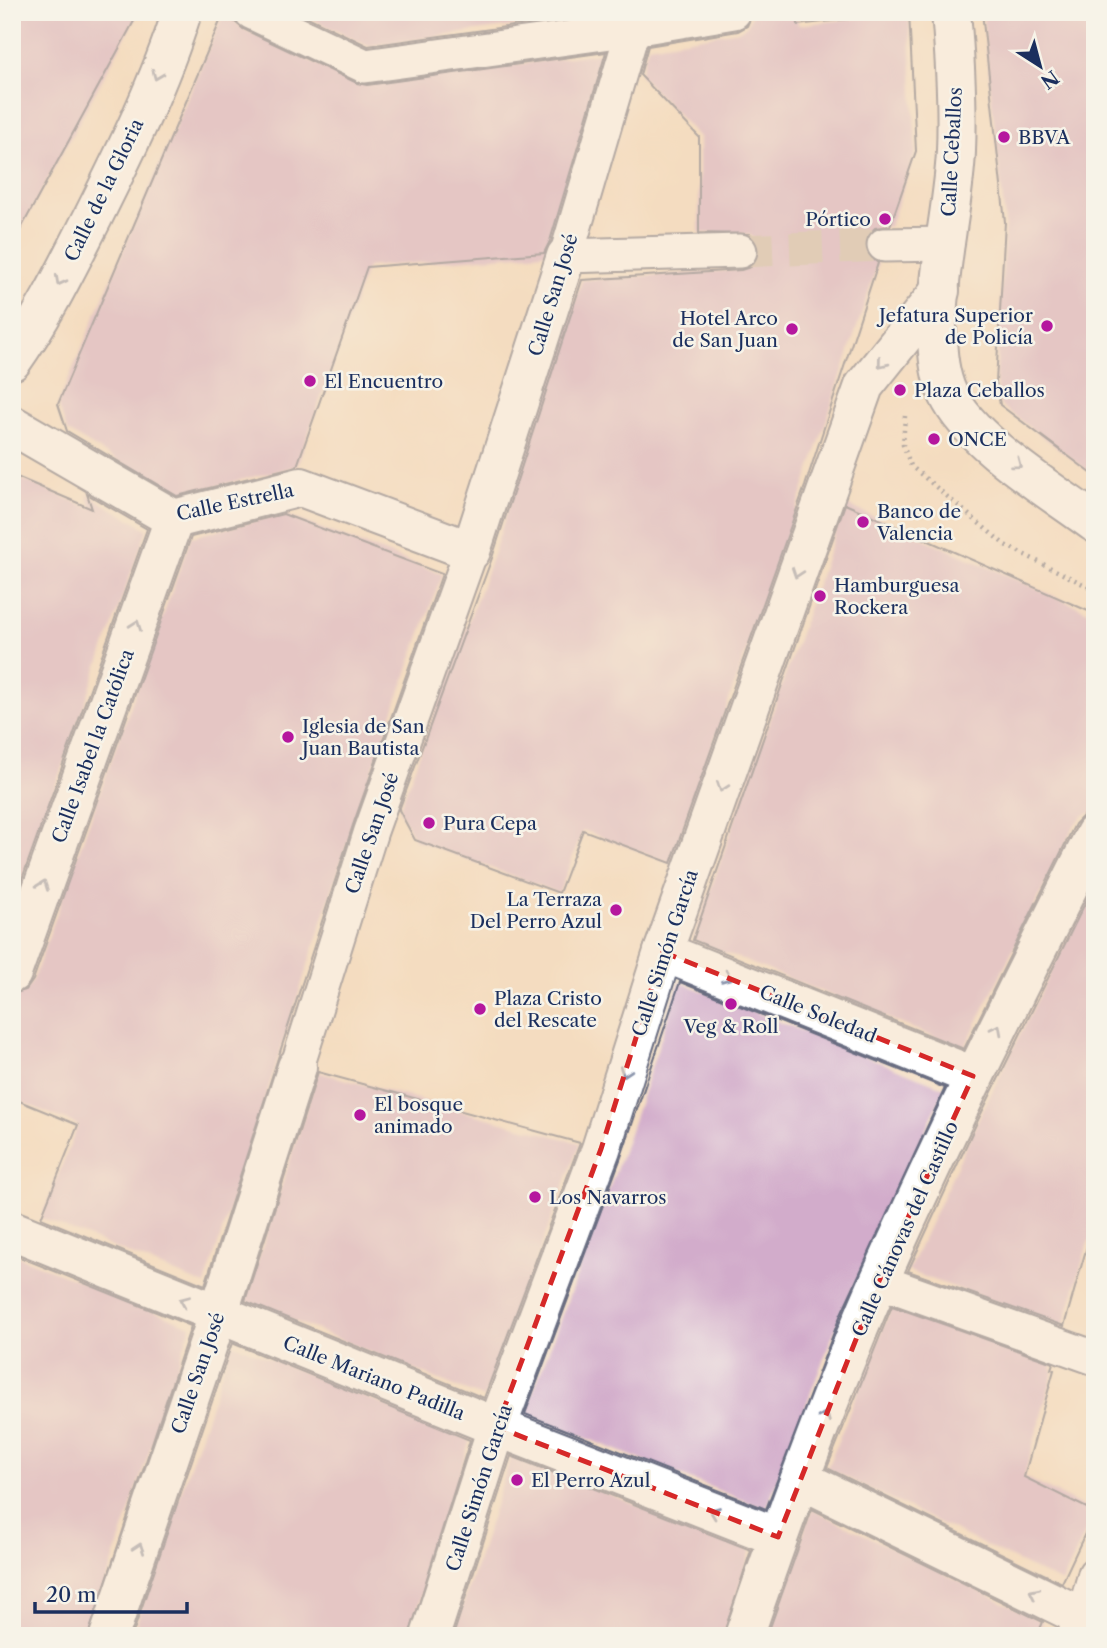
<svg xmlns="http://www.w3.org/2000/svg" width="1107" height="1648" font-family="'Libre Caslon Text',serif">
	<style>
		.building { fill: #d2accb }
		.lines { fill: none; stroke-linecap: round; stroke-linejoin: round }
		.pedestrian-tunnel { stroke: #c9b9ac; stroke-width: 33; stroke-dasharray: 33 17; stroke-linecap: butt }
		.pedestrian-casing { stroke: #676c80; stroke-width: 37 }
		.minor-casing { stroke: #676c80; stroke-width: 42 }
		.path { stroke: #676c80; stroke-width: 4.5; stroke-dasharray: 2 5; stroke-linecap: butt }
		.pedestrian { stroke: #fff; stroke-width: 33 }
		.minor { stroke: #fff; stroke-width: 38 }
		.oneway { stroke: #8d97ae }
		.marked { fill: none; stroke: #d62828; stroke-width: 5; stroke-dasharray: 14 9; stroke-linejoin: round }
		.poi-dot { fill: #b5179e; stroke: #f7f3e8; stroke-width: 2.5 }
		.labels { text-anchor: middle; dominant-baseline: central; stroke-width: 5; stroke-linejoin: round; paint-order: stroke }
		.poi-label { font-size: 19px; fill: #1b2f5e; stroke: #f7f3e8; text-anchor: start }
		.street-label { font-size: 19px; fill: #1b2f5e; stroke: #f7f3e8 }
	</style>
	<rect width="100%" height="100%" fill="#f7f3e8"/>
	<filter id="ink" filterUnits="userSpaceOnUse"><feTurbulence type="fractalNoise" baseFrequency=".0143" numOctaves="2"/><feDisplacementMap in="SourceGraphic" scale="14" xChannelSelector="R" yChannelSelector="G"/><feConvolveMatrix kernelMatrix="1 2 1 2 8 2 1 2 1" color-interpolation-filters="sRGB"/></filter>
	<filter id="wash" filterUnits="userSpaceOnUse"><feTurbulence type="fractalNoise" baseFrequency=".00686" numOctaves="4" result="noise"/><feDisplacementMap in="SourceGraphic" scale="28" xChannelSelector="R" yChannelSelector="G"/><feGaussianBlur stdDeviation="1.57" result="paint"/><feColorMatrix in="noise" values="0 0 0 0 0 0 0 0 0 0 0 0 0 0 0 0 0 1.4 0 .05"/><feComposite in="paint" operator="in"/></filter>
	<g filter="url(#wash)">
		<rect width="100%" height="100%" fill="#f4dcc0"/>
		<g id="blocks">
			<g class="building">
				<polygon points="12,12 139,12 12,245"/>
				<polygon points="224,12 232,12 235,22 243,29 357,83 367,85 606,52 550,241 544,253 367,267 297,466 177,496 67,431 58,404"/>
				<polygon points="297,12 614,12 368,46"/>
				<polygon points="753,12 797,12 798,25 909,12 916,151 890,226 875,228 867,236 867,254 878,263 805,486 671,863 583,830 559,893 415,840 399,810 492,558 582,280 741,270 751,267 757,260 757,242 749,234 699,233 699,137 640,75 648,46 738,31 747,26"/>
				<polygon points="982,12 1095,12 1095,476 1000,405 996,382 1005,222"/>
				<polygon points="12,475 92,509 87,494 147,529 12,907"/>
				<polygon points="845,504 1095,614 1095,812 1084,815 1075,824 964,1049 693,940"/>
				<polygon points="283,514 442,574 353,825 205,1285 41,1218 78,1125 12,1098 12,994 26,990 33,980 191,537"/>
				<polygon points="1095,883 1095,1234 1088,1243 1064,1326 908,1271 978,1120"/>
				<polygon points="680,982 945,1088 841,1314 766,1509 525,1414 621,1157"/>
				<polygon points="318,1072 580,1143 484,1398 245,1301"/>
				<polygon points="12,1254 191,1326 88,1636 12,1636"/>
				<polygon points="892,1306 1053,1363 1051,1369 1054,1370 1024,1477 1095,1512 1062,1583 827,1468"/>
				<polygon points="232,1343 470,1440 409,1636 132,1636"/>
				<polygon points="511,1456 751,1550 723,1636 453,1636"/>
				<polygon points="812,1509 1043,1622 1037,1636 767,1636"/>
			</g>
		</g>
	</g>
	<g filter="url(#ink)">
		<use href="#blocks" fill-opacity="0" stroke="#676c80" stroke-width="2"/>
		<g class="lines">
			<polyline class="pedestrian-tunnel" points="740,251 884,245"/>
			<defs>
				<g id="pedestrian">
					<polyline points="251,12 365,66 633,29 734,12"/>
					<polyline points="633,29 566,256 740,251"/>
					<polyline points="884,245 947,244"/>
					<polyline points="297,1067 371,831 471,551"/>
					<polyline points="879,1281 1095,1358"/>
					<polyline points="1074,1636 1083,1617 1095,1574"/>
				</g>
				<g id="minor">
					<path d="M 951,12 C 955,58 958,104 956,151 C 954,218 920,333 948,394 C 970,442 1052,491 1095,523"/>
					<path d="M 12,361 C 44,316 68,266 93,217 C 126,151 160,82 182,12"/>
					<polyline points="12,425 174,519 301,487 471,551 566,256"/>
					<polyline points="663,952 973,1076"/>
					<polyline points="12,973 174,519"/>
					<polyline points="12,1230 497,1427 778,1537"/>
					<polyline points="800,1479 1095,1623"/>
					<polyline points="109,1636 218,1315 297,1067"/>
					<polyline points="430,1636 497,1427 601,1149 663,952 864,386 940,291"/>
					<path d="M 744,1636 C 785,1516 829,1395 880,1279 C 947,1128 1021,981 1095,834"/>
				</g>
			</defs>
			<use href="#pedestrian" class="pedestrian-casing"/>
			<use href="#minor" class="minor-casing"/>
			<polyline class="path" points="905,416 903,445 911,466 1005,545 1095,590"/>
			<use href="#pedestrian" class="pedestrian"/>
			<use href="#minor" class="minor"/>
		</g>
		<defs><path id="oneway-chevron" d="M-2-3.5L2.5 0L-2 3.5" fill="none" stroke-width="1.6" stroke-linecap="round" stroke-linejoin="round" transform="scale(1.75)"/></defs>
		<g class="oneway">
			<use href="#oneway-chevron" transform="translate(157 75) rotate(112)"/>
			<use href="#oneway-chevron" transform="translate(60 281) rotate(118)"/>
			<use href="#oneway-chevron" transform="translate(882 363) rotate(129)"/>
			<use href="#oneway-chevron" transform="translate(1017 464) rotate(37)"/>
			<use href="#oneway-chevron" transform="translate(797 573) rotate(109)"/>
			<use href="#oneway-chevron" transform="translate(136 625) rotate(-70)"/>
			<use href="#oneway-chevron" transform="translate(722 787) rotate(109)"/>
			<use href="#oneway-chevron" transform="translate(43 885) rotate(-70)"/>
			<use href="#oneway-chevron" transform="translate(727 977) rotate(22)"/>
			<use href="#oneway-chevron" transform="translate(997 1029) rotate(-63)"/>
			<use href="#oneway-chevron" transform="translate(625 1072) rotate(108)"/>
			<use href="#oneway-chevron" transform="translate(184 1301) rotate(-157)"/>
			<use href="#oneway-chevron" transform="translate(825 1416) rotate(-68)"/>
			<use href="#oneway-chevron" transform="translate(714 1512) rotate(-159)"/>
			<use href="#oneway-chevron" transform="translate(139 1548) rotate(-71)"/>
			<use href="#oneway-chevron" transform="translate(1034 1593) rotate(-154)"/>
		</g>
	</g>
	<path d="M0 0H1107V1648H0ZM 663,952 L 973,1076 L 879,1281 L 778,1537 L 497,1427 L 601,1149 Z" fill="#f4dcc0" fill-opacity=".55" fill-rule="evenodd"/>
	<path class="marked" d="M 663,952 L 973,1076 L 879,1281 L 778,1537 L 497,1427 L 601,1149 Z"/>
	<g class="poi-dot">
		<circle cx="1004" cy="137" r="7"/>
		<circle cx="885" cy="219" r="7"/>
		<circle cx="1047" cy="326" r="7"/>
		<circle cx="792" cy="329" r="7"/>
		<circle cx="310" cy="381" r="7"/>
		<circle cx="900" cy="390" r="7"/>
		<circle cx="934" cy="439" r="7"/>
		<circle cx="863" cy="522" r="7"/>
		<circle cx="820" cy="596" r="7"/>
		<circle cx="288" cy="737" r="7"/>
		<circle cx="429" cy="823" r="7"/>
		<circle cx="616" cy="910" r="7"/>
		<circle cx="731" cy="1004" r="7"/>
		<circle cx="480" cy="1009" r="7"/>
		<circle cx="360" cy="1115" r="7"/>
		<circle cx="535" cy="1197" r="7"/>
		<circle cx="517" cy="1480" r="7"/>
	</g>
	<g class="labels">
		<g class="poi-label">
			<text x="1018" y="137">BBVA</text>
			<text x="871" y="219" text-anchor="end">Pórtico</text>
			<text x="1033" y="315" text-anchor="end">Jefatura Superior<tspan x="1033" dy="22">de Policía</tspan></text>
			<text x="778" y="318" text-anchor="end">Hotel Arco<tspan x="778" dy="22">de San Juan</tspan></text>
			<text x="324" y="381">El Encuentro</text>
			<text x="914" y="390">Plaza Ceballos</text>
			<text x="948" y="439">ONCE</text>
			<text x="877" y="511">Banco de<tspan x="877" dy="22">Valencia</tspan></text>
			<text x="834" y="585">Hamburguesa<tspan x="834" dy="22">Rockera</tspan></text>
			<text x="302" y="726">Iglesia de San<tspan x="302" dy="22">Juan Bautista</tspan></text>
			<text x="443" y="823">Pura Cepa</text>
			<text x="602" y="899" text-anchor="end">La Terraza<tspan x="602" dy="22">Del Perro Azul</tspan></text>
			<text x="494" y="998">Plaza Cristo<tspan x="494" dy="22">del Rescate</tspan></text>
			<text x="731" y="1026" text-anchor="middle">Veg &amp; Roll</text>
			<text x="374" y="1104">El bosque<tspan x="374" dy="22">animado</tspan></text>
			<text x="549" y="1197">Los Navarros</text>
			<text x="531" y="1480">El Perro Azul</text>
		</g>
		<g class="street-label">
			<text transform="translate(952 152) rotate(-87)">Calle Ceballos</text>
			<text transform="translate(104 190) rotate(-64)">Calle de la Gloria</text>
			<text transform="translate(553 295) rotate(-73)">Calle San José</text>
			<text transform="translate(235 502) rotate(-12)">Calle Estrella</text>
			<text transform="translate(93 746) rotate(-70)">Calle Isabel la Católica</text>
			<text transform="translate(372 833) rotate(-71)">Calle San José</text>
			<text transform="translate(665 953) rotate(-72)">Calle Simón García</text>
			<text transform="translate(818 1014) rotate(22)">Calle Soledad</text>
			<text transform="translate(905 1229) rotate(-66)">Calle Cánovas del Castillo</text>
			<text transform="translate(198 1373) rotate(-71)">Calle San José</text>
			<text transform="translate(374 1378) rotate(22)">Calle Mariano Padilla</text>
			<text transform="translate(479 1488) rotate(-72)">Calle Simón García</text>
		</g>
	</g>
	<rect width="1107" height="1648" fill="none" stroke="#f7f3e8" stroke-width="42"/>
	<g transform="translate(1040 66) rotate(144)" stroke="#f7f3e8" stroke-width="5" paint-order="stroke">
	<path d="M0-5L12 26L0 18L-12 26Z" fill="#1b2f5e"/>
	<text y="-10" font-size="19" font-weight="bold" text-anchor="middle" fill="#1b2f5e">N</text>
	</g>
	<path d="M35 1602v10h152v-10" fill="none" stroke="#1b2f5e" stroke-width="3.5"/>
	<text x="46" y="1602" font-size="21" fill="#1b2f5e" stroke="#f7f3e8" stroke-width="5" paint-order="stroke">20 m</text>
</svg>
